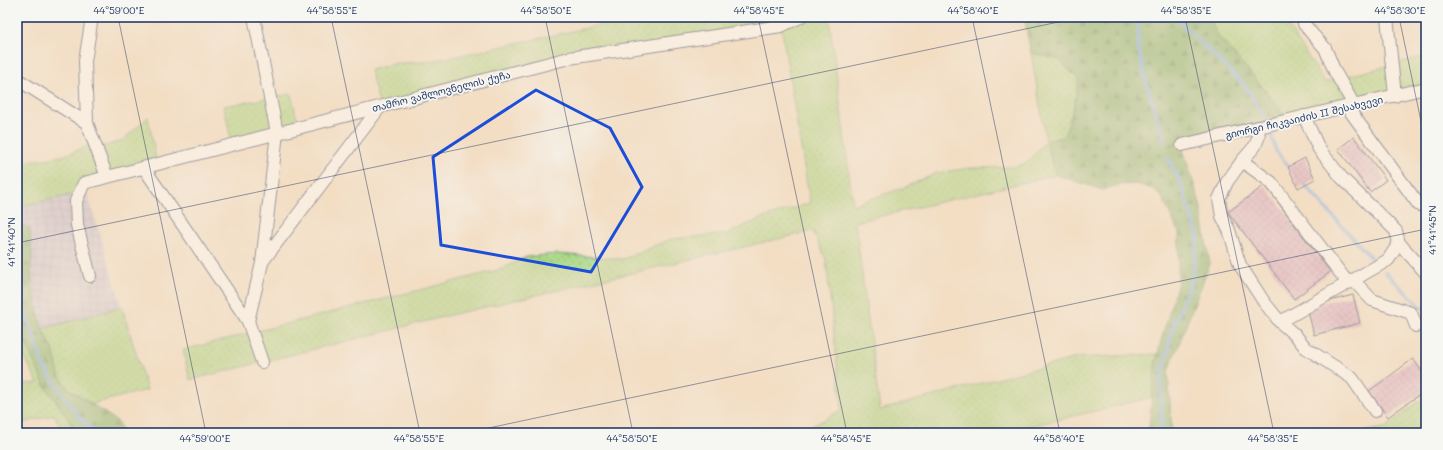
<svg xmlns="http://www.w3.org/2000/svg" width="1443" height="450" font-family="Mali,'Noto Sans Georgian',sans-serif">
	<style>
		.industrial { fill: url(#industrial-grid) }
		.grass { fill: url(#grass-dots); stroke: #628472 }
		.forest { fill: url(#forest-firs); stroke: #517468 }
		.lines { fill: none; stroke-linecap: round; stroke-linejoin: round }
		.stream { stroke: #7eb1eb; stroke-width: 3.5 }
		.building { fill: url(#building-cross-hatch) }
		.minor-casing { stroke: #3b496d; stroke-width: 14 }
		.minor { stroke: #fff; stroke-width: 12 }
		.marked { fill: none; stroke: #1d4ed8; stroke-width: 3; stroke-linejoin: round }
		.ticks { fill: none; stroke: #1b2f5e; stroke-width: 1; stroke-opacity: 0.45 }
		.labels { text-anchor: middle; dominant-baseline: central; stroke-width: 3.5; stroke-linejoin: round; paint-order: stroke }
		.street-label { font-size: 10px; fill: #1b2f5e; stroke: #f6f6f2 }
		.neatline { fill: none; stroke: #1b2f5e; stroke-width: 1.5 }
		.ticks-label { font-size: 10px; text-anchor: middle; fill: #1b2f5e }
	</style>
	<defs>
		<pattern id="industrial-grid" width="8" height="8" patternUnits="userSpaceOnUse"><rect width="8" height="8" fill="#c8bfd8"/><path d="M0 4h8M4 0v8" fill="none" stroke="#aba4bc"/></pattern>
		<pattern id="grass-dots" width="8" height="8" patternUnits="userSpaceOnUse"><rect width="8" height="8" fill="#aad885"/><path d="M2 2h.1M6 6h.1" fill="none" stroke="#92ba75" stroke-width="1.8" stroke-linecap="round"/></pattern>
		<pattern id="forest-firs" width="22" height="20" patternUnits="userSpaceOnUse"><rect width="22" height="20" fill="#87b872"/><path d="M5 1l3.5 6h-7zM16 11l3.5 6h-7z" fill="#6e9661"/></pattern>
		<pattern id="building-cross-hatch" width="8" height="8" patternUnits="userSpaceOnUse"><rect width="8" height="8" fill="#dca8c7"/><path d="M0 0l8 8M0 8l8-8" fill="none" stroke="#b289a5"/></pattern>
	</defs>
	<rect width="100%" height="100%" fill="#f6f6f2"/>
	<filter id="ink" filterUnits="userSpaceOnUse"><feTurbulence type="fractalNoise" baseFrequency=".025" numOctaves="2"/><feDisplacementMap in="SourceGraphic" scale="8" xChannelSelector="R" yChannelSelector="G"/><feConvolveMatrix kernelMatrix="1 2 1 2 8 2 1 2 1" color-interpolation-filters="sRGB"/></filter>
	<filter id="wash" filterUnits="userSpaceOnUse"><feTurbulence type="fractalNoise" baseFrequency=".012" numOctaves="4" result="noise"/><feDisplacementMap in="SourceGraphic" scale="16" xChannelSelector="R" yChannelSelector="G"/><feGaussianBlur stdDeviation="0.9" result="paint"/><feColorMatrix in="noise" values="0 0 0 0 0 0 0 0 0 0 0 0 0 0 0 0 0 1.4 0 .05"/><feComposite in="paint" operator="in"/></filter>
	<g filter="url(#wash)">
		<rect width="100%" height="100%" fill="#f3dec4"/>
		<polygon class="industrial" points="84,183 122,307 42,329 31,272 32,254 30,229 17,221 17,207 70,195"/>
		<g class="grass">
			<polygon points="637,17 829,17 853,205 903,188 937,173 970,168 1015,167 1028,162 1046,141 1031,53 1058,59 1079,80 1074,106 1064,137 1046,141 1056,175 855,222 880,410 1076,358 1158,354 1155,365 1153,397 1002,433 759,433 758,431 779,427 811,426 824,420 842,409 826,259 813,231 459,313 190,380 183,350 502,269 526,257 556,254 624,259 670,239 727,234 760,219 810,203 781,26 569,58 380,107 370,70 396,63 420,62 453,57"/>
			<polygon points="1209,17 1282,17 1325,82 1426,56 1426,88 1289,120 1249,71 1219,38"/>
			<polygon points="291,94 299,127 232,145 224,106"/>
			<polygon points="148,117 157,164 84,183 71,195 17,207 17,186 21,183 17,161 40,160 66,155 94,143 106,146 123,140"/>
			<polygon points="122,307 147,390 92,404 69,389 59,375 53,349 42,329"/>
			<polygon points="17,325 32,356 77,433 62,433 55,415 17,424 17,384 38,383 17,342"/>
			<polygon points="1426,395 1426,433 1357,433 1387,427"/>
		</g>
		<g class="forest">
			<polygon points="1024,17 1209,17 1219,38 1249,71 1289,120 1182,146 1200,203 1210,264 1168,372 1172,433 1149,433 1149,429 1155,365 1161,341 1178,282 1179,233 1162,197 1153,189 1137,184 1118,185 1103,190 1056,175 1046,141 1064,137 1074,106 1079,80 1058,59 1031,53"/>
			<polygon points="17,221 30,229 32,254 31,272 34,293 42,329 53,349 59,375 69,389 117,421 124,433 77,433 63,411 45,386 17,325"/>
		</g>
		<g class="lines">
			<g class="stream">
				<polyline points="1138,17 1138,47 1146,81 1164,140"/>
				<polyline points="1175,17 1245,86 1265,117"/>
				<polyline points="1271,134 1276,151 1291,169"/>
				<polyline points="1302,182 1371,258"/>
				<polyline points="1385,272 1422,308 1426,309"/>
				<polyline points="17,294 29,322 43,365 61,393 81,419 96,433"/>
				<polyline points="1162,433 1161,380 1172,331 1192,279 1198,237 1181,184 1168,158"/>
			</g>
		</g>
		<g id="blocks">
			<g class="building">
				<polygon points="1354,137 1386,180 1370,192 1338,149"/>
				<polygon points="1305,158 1315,179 1298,188 1288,167"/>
				<polygon points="1265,185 1330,272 1294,299 1228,212"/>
				<polygon points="1353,295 1360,323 1314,335 1307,307"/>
				<polygon points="1413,359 1426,377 1426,390 1388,417 1369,391"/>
			</g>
		</g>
	</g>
	<g filter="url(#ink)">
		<use href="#blocks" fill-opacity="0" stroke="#3b496d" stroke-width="1"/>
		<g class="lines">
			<defs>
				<g id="minor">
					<polyline points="92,17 85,61 87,123 107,177"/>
					<polyline points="1304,17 1304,24 1313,35 1325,48 1335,72 1354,105"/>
					<polyline points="1387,17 1395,96"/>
					<polyline points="17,79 87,123"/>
					<polyline points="1347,107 1419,205"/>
					<polyline points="1304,116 1319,149 1342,178 1396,231 1399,243 1426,273"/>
					<polyline points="1257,127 1259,136 1255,146 1242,161 1227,182 1219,199 1222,216 1229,230 1240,265 1264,302 1280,322 1296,336 1306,348 1352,378 1375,411"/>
					<polyline points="1182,145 1426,88"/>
					<polyline points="1242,161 1271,182 1348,283"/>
					<polyline points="144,168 248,321 262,362"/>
					<polyline points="262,262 380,107"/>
					<polyline points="90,276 77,225 76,201 84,183 569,58 781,26 800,17"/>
					<polyline points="1353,280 1372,300 1411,313 1416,326"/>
					<polyline points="248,321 262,263 277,133 254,17"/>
					<polyline points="1280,322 1388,260 1399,243"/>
				</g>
			</defs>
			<use href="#minor" class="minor-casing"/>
			<use href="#minor" class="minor"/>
		</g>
	</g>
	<path d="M0 0H1443V450H0ZM 536,90 L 610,128 L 642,187 L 591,272 L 441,245 L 433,157 Z" fill="#f3dec4" fill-opacity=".55" fill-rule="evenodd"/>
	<path class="marked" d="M 536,90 L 610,128 L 642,187 L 591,272 L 441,245 L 433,157 Z"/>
	<path class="ticks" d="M 118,17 L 206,433M 331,17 L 420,433M 545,17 L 633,433M 758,17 L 847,433M 972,17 L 1060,433M 1185,17 L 1274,433M 1399,17 L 1426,145M 17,243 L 1082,17M 465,433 L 1426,229"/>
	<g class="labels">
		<g class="street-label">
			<text transform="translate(441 91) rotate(-14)">თამრო ვაშლოვნელის ქუჩა</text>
			<text transform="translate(1304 117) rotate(-13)">გიორგი ჩიკვაიძის II შესახვევი</text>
		</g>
	</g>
	<rect width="1443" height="450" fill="none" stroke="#f6f6f2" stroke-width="44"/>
	<rect x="22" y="22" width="1399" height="406" class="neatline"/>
	<g class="ticks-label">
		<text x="119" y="14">44°59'00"E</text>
		<text x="332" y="14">44°58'55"E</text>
		<text x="546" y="14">44°58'50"E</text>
		<text x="759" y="14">44°58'45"E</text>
		<text x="973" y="14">44°58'40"E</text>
		<text x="1186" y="14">44°58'35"E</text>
		<text x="1400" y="14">44°58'30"E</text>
		<text transform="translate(1432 230) rotate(-90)" y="4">41°41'45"N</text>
		<text transform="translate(11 242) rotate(-90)" y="4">41°41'40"N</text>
		<text x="205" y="442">44°59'00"E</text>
		<text x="419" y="442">44°58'55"E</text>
		<text x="632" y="442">44°58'50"E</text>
		<text x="846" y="442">44°58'45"E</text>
		<text x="1059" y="442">44°58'40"E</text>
		<text x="1273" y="442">44°58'35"E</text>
	</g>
</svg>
